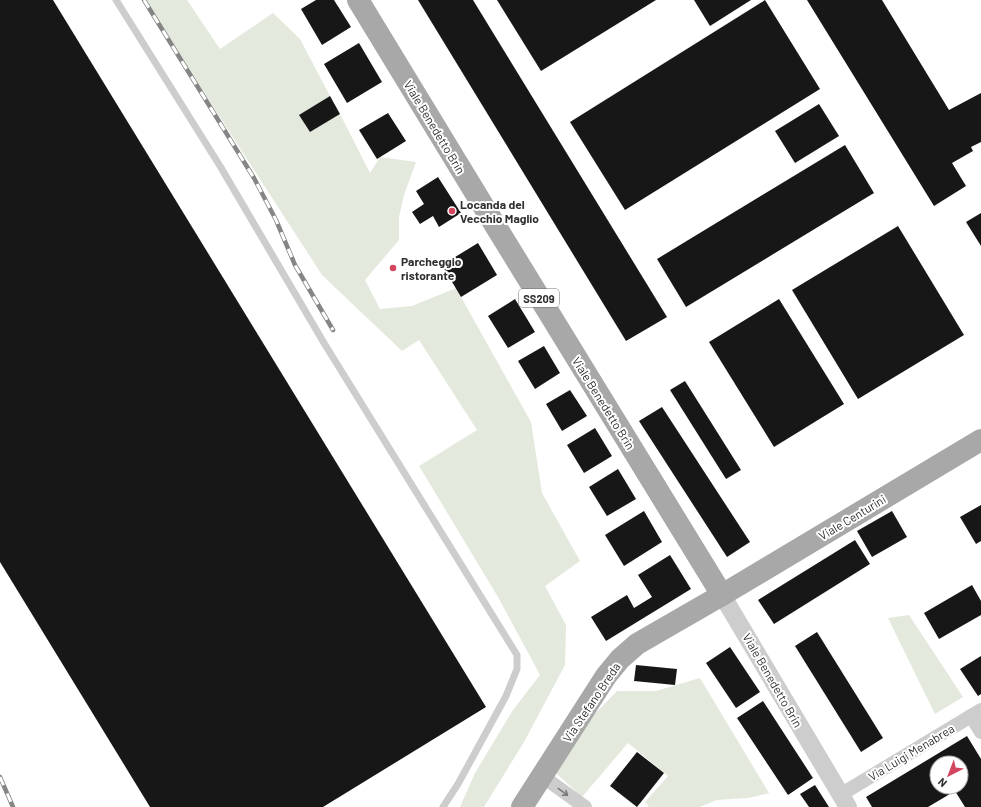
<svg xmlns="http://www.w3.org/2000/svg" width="981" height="807" font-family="Barlow,sans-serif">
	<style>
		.green { fill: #e4e9dd }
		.building { fill: #171717; fill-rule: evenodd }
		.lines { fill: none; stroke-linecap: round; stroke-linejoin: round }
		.service { stroke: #cdcdcd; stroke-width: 7 }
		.minor { stroke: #cdcdcd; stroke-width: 14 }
		.tertiary { stroke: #cdcdcd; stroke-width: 18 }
		.primary { stroke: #a8a8a8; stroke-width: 22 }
		.rail-casing { stroke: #858585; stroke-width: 4.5 }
		.rail { stroke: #fff; stroke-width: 3; stroke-dasharray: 9; stroke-linecap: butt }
		.oneway { stroke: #777 }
		.poi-dot { fill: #d4465f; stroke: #fff; stroke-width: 1.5 }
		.labels { text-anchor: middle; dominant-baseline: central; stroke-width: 4; stroke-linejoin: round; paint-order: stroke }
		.shield { fill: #fff; stroke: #6e6e6e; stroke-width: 1 }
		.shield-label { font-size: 11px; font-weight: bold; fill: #303030 }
		.street-label { font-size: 12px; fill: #303030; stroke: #fff }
		.poi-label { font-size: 12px; font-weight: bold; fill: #303030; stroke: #fff; text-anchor: start }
	</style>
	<rect width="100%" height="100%" fill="#fff"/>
	<g class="green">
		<polygon points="144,0 187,0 220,49 273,13 300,39 330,96 299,115 310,132 340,114 370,173 380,157 416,162 404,195 399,217 399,240 365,280 380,309 412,306 456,288 531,422 542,493 580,561 545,586 566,625 565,665 524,742 484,807 460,807 475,773 513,710 540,675 498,597 419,466 477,430 419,340 402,351 322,275"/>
		<polygon points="909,615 963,697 935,714 888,618"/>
		<polygon points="700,678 769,793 749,798 717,800 700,807 649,807 645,802 668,776 628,743 582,797 546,764 617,691 656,691"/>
	</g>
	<g class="building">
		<polygon points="0,0 53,0 486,707 323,807 150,807 0,562"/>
		<polygon points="316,0 334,0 351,27 322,45 301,9"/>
		<polygon points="418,0 473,0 667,317 626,341"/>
		<polygon points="497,0 656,0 541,71"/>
		<polygon points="694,0 751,0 710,26"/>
		<polygon points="765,0 820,89 625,210 570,122"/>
		<polygon points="807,0 882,0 949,110 981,93 981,142 971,147 973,151 952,163 966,186 934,206"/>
		<polygon points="359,43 382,82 347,103 324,64"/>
		<polygon points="330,96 340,114 310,132 299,115"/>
		<polygon points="819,104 839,136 795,163 775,131"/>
		<polygon points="388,113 406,141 377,159 359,130"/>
		<polygon points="845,145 874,193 686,307 657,259"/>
		<polygon points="438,177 461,213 439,227 433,216 420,224 412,212 424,204 416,191"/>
		<polygon points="981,213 981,246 966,222"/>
		<polygon points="898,226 964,335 858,399 792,290"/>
		<polygon points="478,243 497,275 461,297 442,265"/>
		<polygon points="515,299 535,332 508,348 488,316"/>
		<polygon points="779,299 844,404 774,447 709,342"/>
		<polygon points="544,346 560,373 535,389 518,361"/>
		<polygon points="685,381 741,470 726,479 670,390"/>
		<polygon points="570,390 587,416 562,431 546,404"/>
		<polygon points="662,407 750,542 727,557 639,421"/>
		<polygon points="595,428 612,456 584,473 567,445"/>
		<polygon points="618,469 636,499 607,516 589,487"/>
		<polygon points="981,505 981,541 976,544 960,517"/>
		<polygon points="644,511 662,542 624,566 605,535"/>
		<polygon points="892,511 907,537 872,557 857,531"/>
		<polygon points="855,540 870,564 774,624 758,600"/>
		<polygon points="670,555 691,589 606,641 591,617 627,595 634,608 652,597 638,575"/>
		<polygon points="972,585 981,601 981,615 939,639 924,613"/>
		<polygon points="817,632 883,738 861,752 795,646"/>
		<polygon points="730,647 760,692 736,708 706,663"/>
		<polygon points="981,656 981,694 978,696 960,669"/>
		<polygon points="636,665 677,669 675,685 634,681"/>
		<polygon points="763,701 813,778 788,795 737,718"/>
		<path d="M 967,736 L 981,759 L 981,807 L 965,807 L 955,791 L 928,807 L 872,807 L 866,797 ZM 937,763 L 961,763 L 961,787 L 937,787 Z"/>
		<polygon points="637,752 664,773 637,807 610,786"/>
		<polygon points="815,785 829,807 809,807 800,794"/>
	</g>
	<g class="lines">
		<polyline class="service" points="116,0 220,166 324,343 517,655 517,669 506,696 458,784 443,807"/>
		<g class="minor">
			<polyline points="971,716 981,732"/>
			<polyline points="542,776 585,807"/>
			<polyline points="840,795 981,710"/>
		</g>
		<polyline class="tertiary" points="722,595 848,807"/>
		<g class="primary">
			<polyline points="358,0 487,212 722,595"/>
			<polyline points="522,807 606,676 620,659 637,644 722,595 981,440"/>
		</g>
		<defs>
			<g id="rail">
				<polyline points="144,0 254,178 276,220 295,265 333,330"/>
				<polyline points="0,777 13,807"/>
			</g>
		</defs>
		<use href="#rail" class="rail-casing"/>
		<use href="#rail" class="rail"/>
	</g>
	<defs><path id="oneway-shaft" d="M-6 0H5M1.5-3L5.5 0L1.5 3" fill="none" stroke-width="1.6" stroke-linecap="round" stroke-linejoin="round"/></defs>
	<use class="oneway" href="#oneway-shaft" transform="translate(563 792) rotate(36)"/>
	<g class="poi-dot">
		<circle cx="452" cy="211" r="4"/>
		<circle cx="393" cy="268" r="4"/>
	</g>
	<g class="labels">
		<rect class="shield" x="519" y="289" width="40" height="18" rx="3"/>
		<g class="shield-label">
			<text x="539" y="298">SS209</text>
		</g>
		<g class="street-label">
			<text transform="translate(435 127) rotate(59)">Viale Benedetto Brin</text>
			<text transform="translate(604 403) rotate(58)">Viale Benedetto Brin</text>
			<text transform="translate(852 517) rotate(-31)">Viale Centurini</text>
			<text transform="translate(773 680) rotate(60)">Viale Benedetto Brin</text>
			<text transform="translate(591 702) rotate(-56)">Via Stefano Breda</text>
			<text transform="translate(911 752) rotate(-31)">Via Luigi Menabrea</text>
		</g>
		<g class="poi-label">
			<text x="460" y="204">Locanda del<tspan x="460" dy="14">Vecchio Maglio</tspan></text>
			<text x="401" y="261">Parcheggio<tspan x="401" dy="14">ristorante</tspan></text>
		</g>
	</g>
	<g transform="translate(949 775) rotate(222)"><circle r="19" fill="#ffffff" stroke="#acacac"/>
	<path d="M0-3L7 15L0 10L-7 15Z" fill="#d4465f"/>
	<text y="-6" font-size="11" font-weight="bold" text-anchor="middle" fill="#303030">N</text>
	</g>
</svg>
